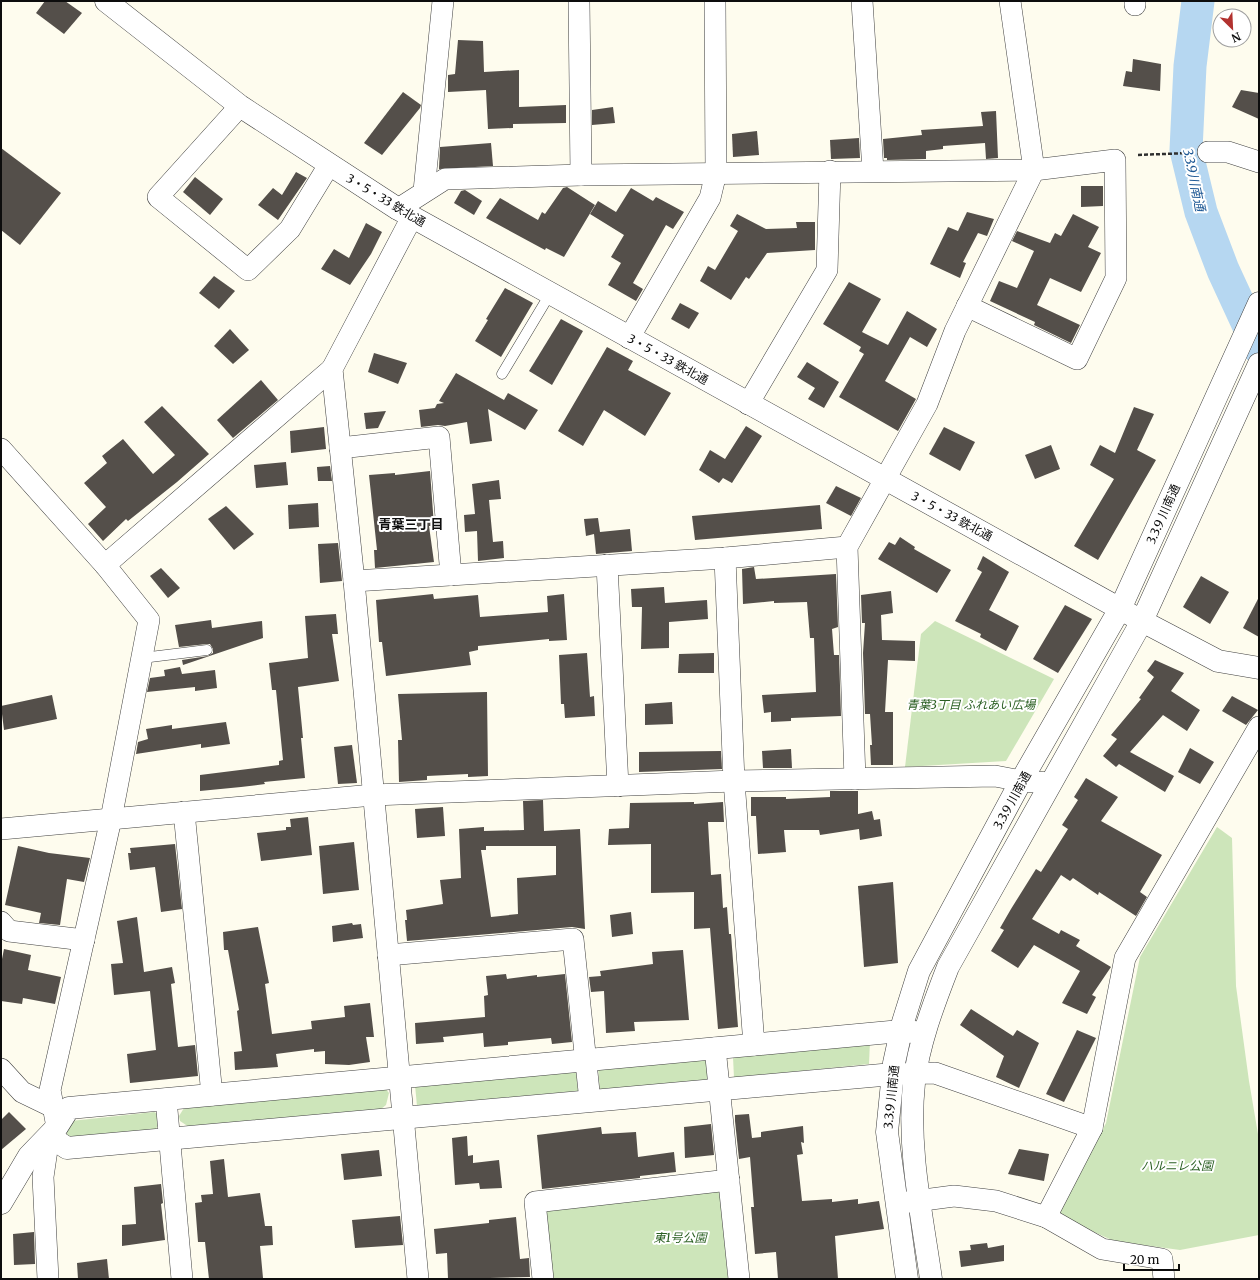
<svg xmlns="http://www.w3.org/2000/svg" width="1260" height="1280" font-family="Merriweather,'Noto Sans JP',serif">
	<style>
		.green { fill: #cde5ba }
		.lines { fill: none; stroke-linecap: round; stroke-linejoin: round }
		.river { stroke: #b6d7f1; stroke-width: 33 }
		.building { fill: #544f4a; fill-rule: evenodd }
		.service-casing { stroke: #404040; stroke-width: 11 }
		.minor-casing { stroke: #404040; stroke-width: 22 }
		.tertiary-casing { stroke: #404040; stroke-width: 23 }
		.path { stroke: #2f2f2f; stroke-width: 2.5; stroke-dasharray: 4 2; stroke-linecap: butt }
		.service { stroke: #fff; stroke-width: 10 }
		.minor { stroke: #fff; stroke-width: 21 }
		.tertiary { stroke: #fff; stroke-width: 22 }
		.labels { text-anchor: middle; dominant-baseline: central; stroke-width: 4; stroke-linejoin: round; paint-order: stroke }
		.street-label { font-size: 12px; fill: #0d0d0d; stroke: #fff }
		.park-label { font-size: 12px; font-style: italic; fill: #2a5f22; stroke: #fff }
		.water-label { font-size: 13px; font-style: italic; fill: #1f5995; stroke: #fff }
		.neighbourhood-label { font-size: 13px; font-weight: bold; fill: #0d0d0d; stroke: #fff }
	</style>
	<rect width="100%" height="100%" fill="#fefcee"/>
	<g class="green">
		<polygon points="935,621 1054,679 1006,761 905,767 921,634"/>
		<polygon points="1217,827 1232,838 1236,986 1249,1081 1259,1140 1259,1235 1180,1250 1114,1241 1058,1216 1106,1123 1140,957"/>
		<polygon points="870,1041 869,1064 734,1078 733,1057"/>
		<polygon points="706,1056 708,1082 600,1092 598,1066"/>
		<polygon points="576,1070 578,1091 417,1106 415,1085"/>
		<polygon points="385,1088 389,1093 386,1105 381,1109 189,1127 180,1121 179,1116 184,1108"/>
		<polygon points="154,1112 158,1114 159,1124 155,1130 77,1139 68,1136 66,1131 71,1121"/>
		<polygon points="720,1191 728,1279 553,1279 546,1209"/>
	</g>
	<g class="lines">
		<polyline class="river" points="1198,1 1190,66 1186,150 1201,212 1223,270 1259,348"/>
	</g>
	<g class="building">
		<polygon points="45,1 65,1 82,13 64,34 36,13"/>
		<polygon points="458,40 483,41 484,72 519,70 519,107 566,105 566,123 513,124 513,128 488,129 486,90 448,92 448,75 455,74"/>
		<polygon points="1133,59 1161,64 1160,91 1123,86 1126,71 1132,72"/>
		<polygon points="1241,90 1259,93 1259,119 1232,107"/>
		<polygon points="403,92 421,105 420,108 382,155 364,143"/>
		<polygon points="613,107 615,123 592,125 592,110"/>
		<polygon points="996,111 998,158 986,159 985,143 943,146 943,149 926,151 926,159 887,160 887,158 884,158 883,139 922,135 921,130 983,126 981,112"/>
		<polygon points="757,131 759,155 733,157 732,134"/>
		<polygon points="859,138 860,158 831,159 830,140"/>
		<polygon points="491,143 493,166 439,169 440,147"/>
		<polygon points="1,148 61,193 20,245 1,230"/>
		<polygon points="296,172 307,178 278,220 258,205 273,188 282,195"/>
		<polygon points="195,177 223,199 210,215 183,192"/>
		<polygon points="1081,186 1103,186 1103,206 1081,207"/>
		<polygon points="567,187 595,205 564,257 546,248 545,250 486,218 500,198 538,220 542,212 545,214 563,188"/>
		<polygon points="631,188 653,201 656,197 684,212 673,229 666,225 633,283 643,289 636,301 608,285 621,263 611,257 624,235 590,214 598,201 616,212"/>
		<polygon points="465,190 482,201 474,215 454,203 461,191"/>
		<polygon points="967,212 994,219 987,236 978,233 963,262 966,263 960,278 930,264 948,227 958,231"/>
		<polygon points="737,214 766,229 797,228 796,222 815,222 815,250 767,253 749,279 746,277 731,300 700,281 708,266 715,270 738,231 730,226"/>
		<polygon points="1073,214 1099,227 1088,247 1101,253 1081,292 1050,278 1037,305 1080,325 1071,343 1034,325 1035,322 990,301 999,281 1017,288 1034,251 1012,241 1017,231 1050,243 1055,233 1061,236"/>
		<polygon points="366,223 382,232 371,254 350,285 321,269 334,249 349,258"/>
		<polygon points="214,276 235,291 219,309 199,293"/>
		<polygon points="849,282 881,299 862,332 888,345 907,311 937,329 927,347 910,337 885,381 916,399 898,431 839,397 864,354 859,351 861,347 823,324"/>
		<polygon points="505,288 533,303 501,357 475,341 488,320 486,319"/>
		<polygon points="680,303 699,313 689,329 671,319"/>
		<polygon points="561,319 583,331 552,385 529,371"/>
		<polygon points="230,329 249,350 233,364 214,346"/>
		<polygon points="607,347 633,361 628,370 671,393 645,436 604,410 583,446 558,431"/>
		<polygon points="374,353 407,363 398,384 368,372"/>
		<polygon points="807,362 839,382 824,408 808,399 815,388 797,377"/>
		<polygon points="456,373 504,400 508,393 538,410 525,430 488,409 492,441 470,444 467,422 445,426 438,425 421,427 419,410 435,408 437,404 444,403 439,401"/>
		<polygon points="261,380 278,400 233,438 217,420"/>
		<polygon points="162,406 209,454 177,482 128,521 126,519 103,541 88,524 106,507 84,483 107,463 102,456 123,439 153,474 175,455 144,422"/>
		<polygon points="1134,407 1154,414 1137,450 1156,460 1098,560 1074,546 1114,479 1090,465 1100,445 1115,453"/>
		<polygon points="386,411 378,428 366,429 364,413"/>
		<polygon points="746,426 762,436 732,483 723,478 719,483 699,470 710,450 725,459"/>
		<polygon points="324,427 326,449 291,453 290,431"/>
		<polygon points="944,427 975,442 960,471 929,454"/>
		<polygon points="1051,445 1060,469 1035,479 1025,455"/>
		<polygon points="286,462 288,485 256,488 254,465"/>
		<polygon points="330,466 332,481 318,481 317,467"/>
		<polygon points="430,471 434,526 429,526 434,562 375,568 374,550 377,550 369,475 395,473 395,475"/>
		<polygon points="499,480 501,499 489,500 493,542 503,541 504,558 478,561 477,531 465,532 464,515 475,514 472,484"/>
		<polygon points="836,486 861,498 851,516 826,503"/>
		<polygon points="318,503 319,527 289,529 288,505"/>
		<polygon points="820,505 822,529 695,540 692,516"/>
		<polygon points="226,506 254,534 234,550 208,519"/>
		<polygon points="598,518 600,532 630,529 632,551 596,554 594,534 586,536 584,519"/>
		<polygon points="900,537 915,547 914,549 951,570 937,593 878,559 889,542 895,545"/>
		<polygon points="338,543 342,581 320,583 318,544"/>
		<polygon points="983,556 1009,572 989,610 1019,626 1006,651 980,637 981,634 955,621 982,572 977,569"/>
		<polygon points="754,567 756,579 836,574 838,627 832,629 834,655 839,655 841,716 791,718 791,721 771,722 771,712 764,713 762,695 816,692 814,638 810,638 807,602 774,603 774,601 743,604 742,569"/>
		<polygon points="161,568 180,588 168,598 150,576"/>
		<polygon points="1201,576 1229,592 1210,624 1183,607"/>
		<polygon points="664,587 665,603 707,600 708,619 669,622 669,648 641,649 642,607 632,607 631,589"/>
		<polygon points="891,591 893,613 881,615 882,640 915,641 915,661 888,660 885,712 893,712 893,765 871,765 870,745 872,745 870,714 865,714 863,653 865,623 862,623 861,595"/>
		<polygon points="433,594 434,599 478,595 480,617 548,612 547,596 564,594 567,640 549,641 549,639 478,646 478,650 469,652 471,665 386,676 382,642 379,642 376,600"/>
		<polygon points="1259,597 1259,637 1243,628"/>
		<polygon points="1065,605 1092,619 1058,673 1033,659"/>
		<polygon points="336,614 338,634 332,634 339,681 298,687 303,738 301,738 305,778 264,782 265,784 241,787 200,791 200,775 279,765 279,761 283,760 276,690 272,690 269,663 308,658 305,616"/>
		<polygon points="211,620 212,628 262,621 263,638 183,665 182,660 208,656 213,653 213,649 210,644 207,644 179,647 175,625"/>
		<polygon points="587,653 590,697 594,696 595,716 565,718 564,704 561,704 559,655"/>
		<polygon points="714,653 714,673 678,673 679,654"/>
		<polygon points="1155,660 1184,673 1171,691 1200,710 1187,731 1163,715 1130,752 1174,776 1165,792 1119,764 1116,767 1103,756 1117,739 1111,735 1141,699 1139,698 1154,677 1147,671"/>
		<polygon points="180,667 182,674 215,670 217,688 195,691 195,687 147,692 150,678 165,676 164,670"/>
		<polygon points="487,692 488,776 468,777 468,774 427,776 427,780 399,782 398,740 402,740 398,694"/>
		<polygon points="52,695 57,719 4,730 1,706"/>
		<polygon points="1232,696 1258,710 1246,725 1222,711"/>
		<polygon points="672,702 673,724 645,725 645,704"/>
		<polygon points="226,722 230,744 201,748 201,744 136,754 138,742 148,739 146,729 172,725 172,729"/>
		<polygon points="352,745 357,783 338,784 334,747"/>
		<polygon points="1190,748 1214,762 1200,784 1178,772"/>
		<polygon points="791,749 792,768 763,768 762,751"/>
		<polygon points="721,751 722,769 639,772 639,752"/>
		<polygon points="1086,778 1118,797 1101,821 1162,855 1140,892 1147,897 1136,916 1099,892 1098,895 1073,878 1070,881 1061,875 1032,919 1059,934 1061,930 1080,940 1076,946 1111,967 1092,995 1096,997 1087,1014 1062,1003 1080,971 1034,945 1018,968 991,951 1004,930 1000,928 1011,909 1036,869 1041,872 1068,829 1062,825 1078,800 1074,797"/>
		<polygon points="830,791 858,791 858,814 872,811 874,820 880,819 882,836 860,840 859,829 820,835 819,830 784,830 786,852 758,854 756,816 751,816 751,797 786,797 786,799 830,797"/>
		<path d="M 543,800 L 544,831 L 580,829 L 585,929 L 572,927 L 407,941 L 405,920 L 407,920 L 406,910 L 443,904 L 440,880 L 461,878 L 459,829 L 484,827 L 484,831 L 524,830 L 523,801 ZM 486,846 L 556,846 L 556,875 L 517,878 L 518,914 L 491,917 L 481,850 L 486,850 Z"/>
		<polygon points="694,802 694,804 723,802 724,822 708,822 711,875 721,874 723,908 727,907 729,934 731,934 738,1027 718,1029 710,928 694,929 694,892 651,893 651,844 608,845 609,829 629,828 630,803"/>
		<polygon points="443,807 445,836 417,838 415,809"/>
		<polygon points="308,817 312,855 261,861 257,833 286,830 286,827 291,827 290,819"/>
		<polygon points="354,842 359,890 323,894 319,846"/>
		<polygon points="175,844 182,909 161,912 155,867 130,870 128,853 131,853 130,848"/>
		<polygon points="18,846 49,853 90,858 84,882 67,879 60,925 39,923 41,913 5,905"/>
		<polygon points="893,882 898,963 864,967 858,886"/>
		<polygon points="631,912 633,934 612,937 610,915"/>
		<polygon points="137,917 144,972 172,967 175,983 171,984 178,1047 195,1045 198,1076 130,1083 127,1054 156,1050 150,991 114,995 111,964 123,963 117,921"/>
		<polygon points="352,923 353,925 361,924 363,938 333,942 332,926"/>
		<polygon points="258,927 269,983 265,984 272,1034 312,1029 311,1021 345,1017 344,1006 370,1003 374,1037 366,1037 370,1062 349,1065 325,1064 325,1051 314,1052 314,1049 276,1054 278,1067 235,1070 234,1052 242,1051 237,1011 239,1010 228,950 224,950 223,932"/>
		<polygon points="4,949 31,955 28,970 61,977 55,1004 23,998 22,1004 1,1001 1,964"/>
		<polygon points="683,950 689,1020 634,1022 635,1031 606,1033 604,991 591,992 589,977 601,976 600,971 653,964 652,952"/>
		<polygon points="506,974 507,979 537,975 537,977 565,974 572,1042 552,1044 551,1038 508,1042 508,1045 484,1047 483,1033 443,1037 444,1042 416,1044 415,1023 485,1017 484,996 488,995 486,976"/>
		<polygon points="971,1009 1013,1036 1017,1030 1039,1043 1019,1088 996,1077 1004,1056 960,1025"/>
		<polygon points="1077,1030 1096,1038 1064,1102 1046,1094"/>
		<polygon points="9,1112 26,1129 1,1150 1,1120"/>
		<polygon points="749,1114 752,1138 761,1137 761,1132 803,1126 804,1143 801,1142 803,1154 797,1155 802,1201 832,1199 832,1202 858,1199 858,1204 879,1201 884,1229 835,1236 838,1279 778,1279 776,1252 755,1254 751,1207 754,1207 750,1157 739,1159 735,1121 735,1115"/>
		<polygon points="711,1124 714,1155 685,1158 684,1127"/>
		<polygon points="601,1127 602,1134 636,1132 638,1157 674,1152 676,1172 640,1176 640,1178 542,1189 537,1135"/>
		<polygon points="467,1136 468,1156 473,1155 473,1163 499,1160 502,1188 480,1189 479,1183 455,1185 452,1138"/>
		<polygon points="1019,1149 1049,1154 1044,1181 1008,1174"/>
		<polygon points="379,1150 382,1176 344,1180 341,1154"/>
		<polygon points="224,1159 228,1197 260,1193 265,1226 272,1226 273,1245 260,1246 263,1278 209,1279 205,1242 198,1242 195,1203 202,1202 201,1195 213,1194 210,1161"/>
		<polygon points="161,1184 163,1203 161,1204 165,1240 122,1246 122,1225 136,1224 134,1187"/>
		<polygon points="400,1216 403,1245 355,1248 352,1220"/>
		<polygon points="516,1217 520,1259 529,1258 530,1277 448,1279 447,1253 436,1254 434,1229 489,1223 489,1220"/>
		<polygon points="34,1232 35,1264 14,1265 13,1234"/>
		<polygon points="987,1243 988,1248 1004,1245 1004,1261 961,1267 959,1251 971,1250 970,1245"/>
		<polygon points="107,1259 109,1279 78,1279 77,1263"/>
	</g>
	<g class="lines">
		<defs>
			<g id="service">
				<polyline points="502,374 550,294"/>
				<polyline points="142,658 207,650"/>
			</g>
			<g id="minor">
				<polyline points="579,1 581,175"/>
				<polyline points="862,1 873,171"/>
				<polyline points="1135,1 1135,5"/>
				<polyline points="240,106 158,197 248,270 290,229 329,165"/>
				<polyline points="1208,152 1228,152 1259,162"/>
				<polyline points="424,191 443,1"/>
				<polyline points="398,209 445,179 581,175 1034,170 1115,160 1116,278 1077,359 967,306"/>
				<polyline points="412,217 332,369 354,581 418,1279"/>
				<polyline points="629,338 710,198 716,173 715,1"/>
				<polyline points="748,404 827,270 830,171"/>
				<polyline points="340,448 439,437 451,575"/>
				<polyline points="1,449 105,565 149,620 111,819 50,1090 57,1127"/>
				<polyline points="725,558 734,781 754,1045"/>
				<polyline points="105,565 332,369"/>
				<polyline points="607,565 618,786"/>
				<polyline points="354,581 725,558 847,547"/>
				<polyline points="855,779 847,547 927,404 955,331 1034,170 1010,1"/>
				<polyline points="184,812 212,1095"/>
				<polyline points="1,829 373,795 734,781 995,776 1021,781 1050,783"/>
				<polyline points="1,922 9,931 84,940"/>
				<polyline points="388,955 573,939 590,1101"/>
				<polyline points="715,1048 739,1279"/>
				<polyline points="1,1069 22,1092 53,1107"/>
				<polyline points="897,1074 935,1073 1092,1128"/>
				<polyline points="166,1099 182,1279"/>
				<polyline points="901,1203 954,1196 996,1201 1046,1217 1102,1249 1162,1259 1164,1279"/>
				<polyline points="1046,1217 1092,1128 1125,958 1259,727"/>
				<polyline points="48,1279 43,1177 49,1136"/>
				<polyline points="543,1279 535,1202 729,1180"/>
			</g>
			<g id="tertiary">
				<polyline points="106,1 240,106 398,209 1142,621 1218,661 1259,668"/>
				<polyline points="49,1136 67,1148 893,1074"/>
				<polyline points="1,1203 29,1156 57,1127 69,1108 901,1031 914,1032"/>
				<polyline points="907,1279 887,1132 894,1063 903,1022 919,971 1021,781 1121,607 1259,303"/>
				<path d="M 931,1279 C 922,1215 907,1148 914,1083 C 918,1045 934,1003 948,967 L 1142,621 L 1259,364"/>
			</g>
		</defs>
		<use href="#service" class="service-casing"/>
		<use href="#minor" class="minor-casing"/>
		<use href="#tertiary" class="tertiary-casing"/>
		<polyline class="path" points="1138,155 1189,153"/>
		<use href="#service" class="service"/>
		<use href="#minor" class="minor"/>
		<use href="#tertiary" class="tertiary"/>
	</g>
	<g class="labels">
		<g class="street-label">
			<text transform="translate(386 200) rotate(31)">3・5・33 鉄北通</text>
			<text transform="translate(668 359) rotate(29)">3・5・33 鉄北通</text>
			<text transform="translate(1163 514) rotate(-66)">3.3.9 川南通</text>
			<text transform="translate(952 516) rotate(28)">3・5・33 鉄北通</text>
			<text transform="translate(1012 800) rotate(-61)">3.3.9 川南通</text>
			<text transform="translate(891 1097) rotate(-84)">3.3.9 川南通</text>
		</g>
		<g class="park-label">
			<text x="971" y="704">青葉3丁目 ふれあい広場</text>
			<text x="1177" y="1165">ハルニレ公園</text>
			<text x="680" y="1237">東1号公園</text>
		</g>
		<g class="water-label">
			<text transform="translate(1194 180) rotate(78)">3.3.9川南通</text>
		</g>
		<g class="neighbourhood-label">
			<text x="411" y="524">青葉三丁目</text>
		</g>
	</g>
	<rect width="1260" height="1280" fill="none" stroke="#0d0d0d" stroke-width="4"/>
	<g transform="translate(1232 28) rotate(156)"><circle r="19" fill="#ffffff" stroke="#9e9e9e"/>
	<path d="M0-3L7 15L0 10L-7 15Z" fill="#b2322f"/>
	<text y="-6" font-size="11" font-weight="bold" text-anchor="middle" fill="#0d0d0d">N</text>
	</g>
	<path d="M1124 1264v6h55v-6" fill="none" stroke="#0d0d0d" stroke-width="2"/>
	<text x="1130" y="1264" font-size="12" fill="#0d0d0d" stroke="#ffffff" stroke-width="3" paint-order="stroke">20 m</text>
</svg>
